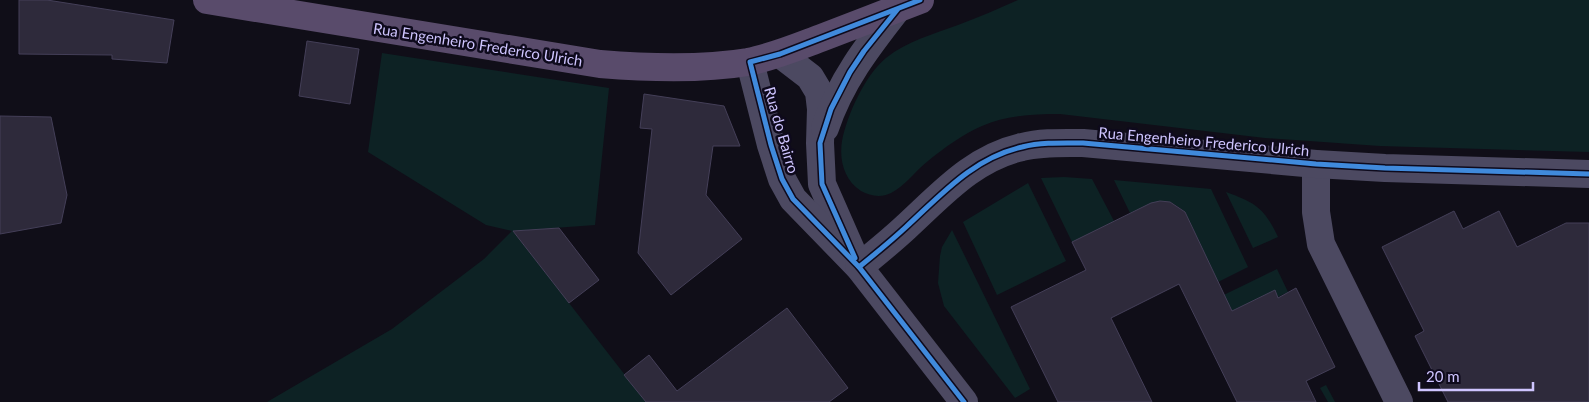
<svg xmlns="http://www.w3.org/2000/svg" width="1589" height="402" font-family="Lato,sans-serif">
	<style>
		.green { fill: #0d2224 }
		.building { fill: #2e2a3b; stroke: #443f58 }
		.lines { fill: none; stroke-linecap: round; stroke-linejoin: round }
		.minor { stroke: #4c4961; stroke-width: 28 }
		.major { stroke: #594b6b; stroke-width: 28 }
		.cycleway-casing { stroke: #0e0a1c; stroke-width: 8 }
		.cycleway { stroke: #408adc; stroke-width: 5 }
		.labels { text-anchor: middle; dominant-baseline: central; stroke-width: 5; stroke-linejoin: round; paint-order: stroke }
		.street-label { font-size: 15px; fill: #cfc5ff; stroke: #0e0a1c }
	</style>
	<rect width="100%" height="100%" fill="#100e18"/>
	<g class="green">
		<path d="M 1018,0 L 1589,0 L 1589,152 L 1380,146 L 1265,138 L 1060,114 C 1033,114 1007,115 982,126 C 963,134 944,148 928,161 C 915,171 905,186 891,193 C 881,198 870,196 861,191 C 844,180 839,160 842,141 C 847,115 865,75 886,58 C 907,41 934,34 958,25 C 979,17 998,9 1018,0 Z"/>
		<polygon points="382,53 609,88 595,225 513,231 646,402 267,402 392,329 484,259 512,231 486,225 368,152"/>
		<polygon points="1064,177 1092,179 1114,221 1072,242 1041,178"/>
		<polygon points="1114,180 1211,189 1248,267 1218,282 1185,212 1177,206 1170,202 1160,201 1130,213"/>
		<polygon points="1028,183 1066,261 997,295 963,222"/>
		<path d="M 1226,192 C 1256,203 1264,208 1278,237 L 1253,248 Z"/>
		<polygon points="952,230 1030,389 1015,398 944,306 938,283 940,256 942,247"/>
		<polygon points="1277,269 1288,292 1278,297 1275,291 1217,318 1199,307"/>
		<polygon points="1326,385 1335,402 1328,402 1320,388"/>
	</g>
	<g class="building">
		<polygon points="19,0 47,0 174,20 167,63 112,59 112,55 19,54"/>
		<polygon points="307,41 359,49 350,104 299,96"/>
		<polygon points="644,94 724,106 740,146 713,146 706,195 742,239 671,295 638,253 652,129 640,128"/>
		<polygon points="0,116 51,117 67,195 61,223 0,234"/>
		<polygon points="1160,201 1170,202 1185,212 1232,311 1275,290 1278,298 1296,288 1335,367 1306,381 1316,402 1237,402 1179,284 1111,318 1152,402 1058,402 1011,307 1086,270 1072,242 1151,203"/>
		<polygon points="1454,211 1463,229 1499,211 1517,247 1566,223 1589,223 1589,402 1448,402 1415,336 1424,331 1382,247"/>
		<polygon points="559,228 599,280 569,303 513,231"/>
		<polygon points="787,308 848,388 829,402 646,402 624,375 649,355 677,391"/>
	</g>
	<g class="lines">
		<g class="minor">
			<polyline points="780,54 810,77 819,92 821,109 820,143 822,184 851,250"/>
			<polyline points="750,62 771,145 782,179 793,199 859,267 964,402"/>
			<path d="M 825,128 C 840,82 868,46 897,9"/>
			<polyline points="1316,164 1316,212 1321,244 1399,402"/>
			<path d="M 859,267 C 875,254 891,241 906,227 C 941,195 973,158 1022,147 C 1042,142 1063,143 1083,143 L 1316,164 L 1385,168 L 1589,174"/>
		</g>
		<path class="major" d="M 207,0 L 600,64 C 649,68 700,70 748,62 C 773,57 797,47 821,38 C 854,25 887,13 920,0"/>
		<defs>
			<g id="cycleway">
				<polyline points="920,0 780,54 750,62 771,145 782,179 793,199 859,267 964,402"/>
				<polyline points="855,258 822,184 820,143 831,109 850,72 864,51 897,10"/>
				<path d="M 859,267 C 875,254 891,241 906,227 C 941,195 973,158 1022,147 C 1042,142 1063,143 1083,143 L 1316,164 L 1385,168 L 1589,174"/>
			</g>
		</defs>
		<use href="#cycleway" class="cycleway-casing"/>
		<use href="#cycleway" class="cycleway"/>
	</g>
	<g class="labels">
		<g class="street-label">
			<text transform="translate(478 44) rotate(9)">Rua Engenheiro Frederico Ulrich</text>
			<text transform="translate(782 130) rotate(74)">Rua do Bairro</text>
			<text transform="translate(1204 141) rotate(5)">Rua Engenheiro Frederico Ulrich</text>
		</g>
	</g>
	<path d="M1419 382v8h114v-8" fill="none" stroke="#cfc5ff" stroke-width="2.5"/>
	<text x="1426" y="382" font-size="15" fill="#cfc5ff" stroke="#0e0a1c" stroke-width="4" paint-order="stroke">20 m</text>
</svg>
